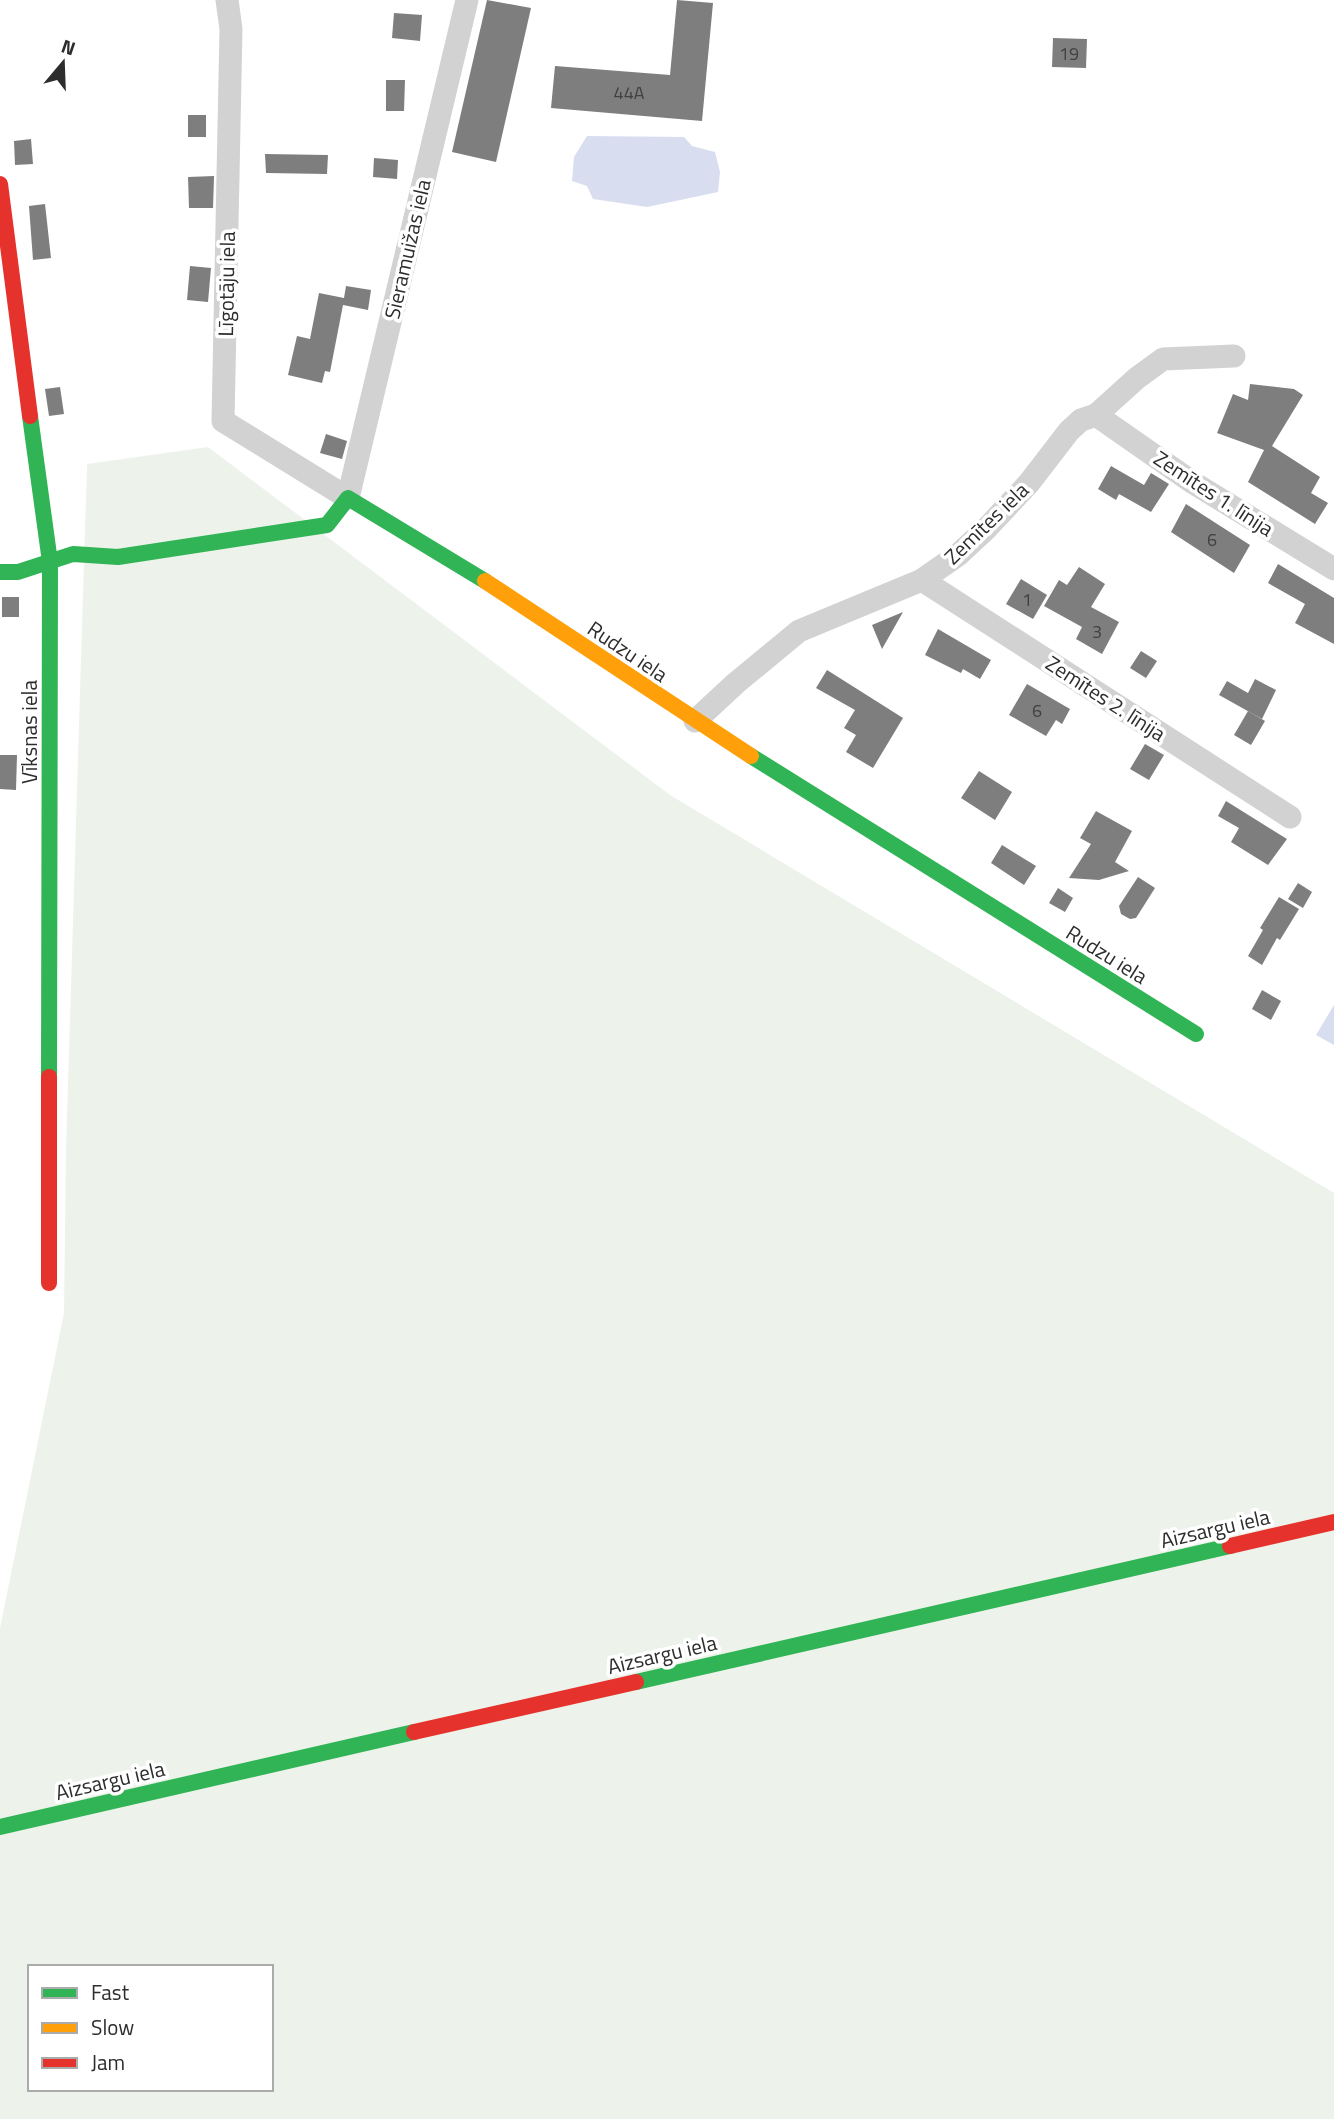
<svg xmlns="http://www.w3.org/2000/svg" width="1334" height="2119" font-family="'Titillium Web',sans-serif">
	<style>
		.green { fill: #edf3eb; fill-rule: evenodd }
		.water { fill: #d8def0 }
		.building { fill: #7e7e7e }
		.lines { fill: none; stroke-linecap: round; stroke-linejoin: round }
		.street { stroke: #d2d2d2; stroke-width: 23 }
		.fast { stroke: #30b455; stroke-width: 16 }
		.slow { stroke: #ff9f0a; stroke-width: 16 }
		.jam { stroke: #e5322d; stroke-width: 16 }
		.labels { text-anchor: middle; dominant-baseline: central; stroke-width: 7; stroke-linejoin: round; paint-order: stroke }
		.number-label { font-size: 18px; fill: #414141 }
		.street-label { font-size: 21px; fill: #2d2d2d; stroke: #fff }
	</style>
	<rect width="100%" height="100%" fill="#fff"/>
	<path class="green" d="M 208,447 L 670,795 L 1334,1193 L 1334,2119 L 0,2119 L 0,1628 L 64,1313 L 66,1149 L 87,464 ZM 30,1967 L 271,1967 L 271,2089 L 30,2089 Z"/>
	<g class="water">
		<polygon points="587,136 684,137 692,146 715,152 720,172 718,192 647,207 593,199 587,186 572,181 574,157"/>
		<polygon points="1334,1005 1334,1045 1316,1035"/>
	</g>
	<g class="building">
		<polygon points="487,0 531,8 496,162 452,152"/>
		<polygon points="677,0 713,3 702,121 551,108 555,66 670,75"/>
		<polygon points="394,13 422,15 420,41 392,38"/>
		<polygon points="1053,38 1087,39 1086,68 1052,67"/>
		<polygon points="386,80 405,80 404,111 386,111"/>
		<rect x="188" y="115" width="18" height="22"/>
		<polygon points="31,139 33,164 15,165 14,141"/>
		<polygon points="265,154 328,155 327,174 266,173"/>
		<polygon points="374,158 398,160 397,179 373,177"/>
		<polygon points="214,176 213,208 189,208 188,177"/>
		<polygon points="45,204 51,258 33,260 29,206"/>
		<polygon points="190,266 211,268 208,302 187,300"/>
		<polygon points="346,286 371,290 368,310 343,305 330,372 325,371 322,383 288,375 297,336 310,339 319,293 344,298"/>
		<polygon points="1250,384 1294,389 1303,395 1272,446 1320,477 1311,493 1328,503 1315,524 1248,482 1264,450 1217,433 1233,394 1248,400"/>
		<polygon points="60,387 64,414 49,416 45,389"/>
		<polygon points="326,434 347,441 342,459 320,453"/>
		<polygon points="1111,466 1144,485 1151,473 1169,484 1151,512 1119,494 1116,500 1098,489"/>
		<polygon points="1186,504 1250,545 1234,573 1171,532"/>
		<polygon points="1278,564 1334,598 1334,644 1295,623 1305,604 1268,583"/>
		<polygon points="1079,567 1105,584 1091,607 1119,622 1102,654 1076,639 1082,627 1044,606 1059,580 1067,585"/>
		<polygon points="1021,579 1047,595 1033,619 1006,604"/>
		<rect x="2" y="597" width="17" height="20"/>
		<polygon points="903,612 882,649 872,625"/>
		<polygon points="938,629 991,660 980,679 963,669 961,673 925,655"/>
		<polygon points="1141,651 1157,661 1146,678 1130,668"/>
		<polygon points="827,670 903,718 873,768 846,752 856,735 844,728 855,710 816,688"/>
		<polygon points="1255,679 1276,690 1262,719 1219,695 1227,681 1248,693"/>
		<polygon points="1027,684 1070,709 1062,724 1056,720 1046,736 1009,715"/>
		<polygon points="1248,711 1265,721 1251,745 1234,735"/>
		<polygon points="1145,744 1164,755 1149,780 1130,769"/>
		<polygon points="0,755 17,755 16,790 0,789"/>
		<polygon points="979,771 1012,792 995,820 961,798"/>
		<polygon points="1226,801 1287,839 1268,865 1231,842 1239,828 1218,816"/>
		<polygon points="1096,811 1132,831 1115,862 1129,871 1099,880 1069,878 1091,844 1080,838"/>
		<polygon points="1002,845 1036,866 1024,885 991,863"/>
		<polygon points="1138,877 1155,888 1136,918 1130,919 1121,914 1119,906"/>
		<polygon points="1298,883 1312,892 1303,908 1288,899"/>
		<polygon points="1058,888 1073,898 1065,912 1049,903"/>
		<polygon points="1279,897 1299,909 1280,940 1277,938 1262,965 1248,956 1263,930 1260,928"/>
		<polygon points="1262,990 1281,1001 1271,1020 1252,1009"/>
	</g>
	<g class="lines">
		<g class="street">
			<polyline points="227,0 231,29 223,421 348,498 467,0"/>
			<polyline points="1096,415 1192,482 1334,569"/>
			<polyline points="922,580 1290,817"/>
			<polyline points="695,721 736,683 799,631 922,580 958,555 987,528 1029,483 1069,431 1081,420 1096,415 1137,378 1163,359 1234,356"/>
		</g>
		<g class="fast">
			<polyline points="30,416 50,562 49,1077"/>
			<polyline points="0,572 18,572 73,554 118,557 327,525 348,498 485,581"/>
			<polyline points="751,756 1196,1034"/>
			<polyline points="636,1682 1230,1546"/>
			<polyline points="0,1827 414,1732"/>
		</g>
		<polyline class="slow" points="485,581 751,756"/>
		<g class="jam">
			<polyline points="0,184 30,416"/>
			<polyline points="49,1283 49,1077"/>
			<polyline points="1230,1546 1334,1522"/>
			<polyline points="414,1732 636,1682"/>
		</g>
	</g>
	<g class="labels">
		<g class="number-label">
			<text x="1069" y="53">19</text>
			<text x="629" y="92">44A</text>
			<text x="1212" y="539">6</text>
			<text x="1027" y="599">1</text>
			<text x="1097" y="631">3</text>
			<text x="1037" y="710">6</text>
		</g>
		<g class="street-label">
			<text transform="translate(407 249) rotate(-77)">Sieramuižas iela</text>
			<text transform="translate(226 284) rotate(-89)">Līgotāju iela</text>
			<text transform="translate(1214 493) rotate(33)">Zemītes 1. līnija</text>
			<text transform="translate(986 523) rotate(-44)">Zemītes iela</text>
			<text transform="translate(628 651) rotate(34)">Rudzu iela</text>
			<text transform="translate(1106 698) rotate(33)">Zemītes 2. līnija</text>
			<text transform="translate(29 732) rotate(-90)">Vīksnas iela</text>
			<text transform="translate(1107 954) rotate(32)">Rudzu iela</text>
			<text transform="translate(1215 1528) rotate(-13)">Aizsargu iela</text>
			<text transform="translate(662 1654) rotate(-13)">Aizsargu iela</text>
			<text transform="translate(110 1780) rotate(-13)">Aizsargu iela</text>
		</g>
	</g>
	<rect x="28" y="1965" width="245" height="126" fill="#ffffff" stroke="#ababab" stroke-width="2"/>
	<rect x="42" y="1988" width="35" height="10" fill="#30b455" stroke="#ababab" stroke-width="2"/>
	<text x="91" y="2000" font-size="21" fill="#2d2d2d">Fast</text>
	<rect x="42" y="2023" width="35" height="10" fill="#ff9f0a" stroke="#ababab" stroke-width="2"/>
	<text x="91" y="2035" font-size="21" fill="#2d2d2d">Slow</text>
	<rect x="42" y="2058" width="35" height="10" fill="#e5322d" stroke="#ababab" stroke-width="2"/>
	<text x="91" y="2070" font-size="21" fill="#2d2d2d">Jam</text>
	<g transform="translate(63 63) rotate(19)" stroke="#ffffff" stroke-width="5" paint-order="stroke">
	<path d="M0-5L12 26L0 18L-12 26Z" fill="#2d2d2d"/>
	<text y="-10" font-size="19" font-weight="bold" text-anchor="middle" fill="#2d2d2d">N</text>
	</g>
</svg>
